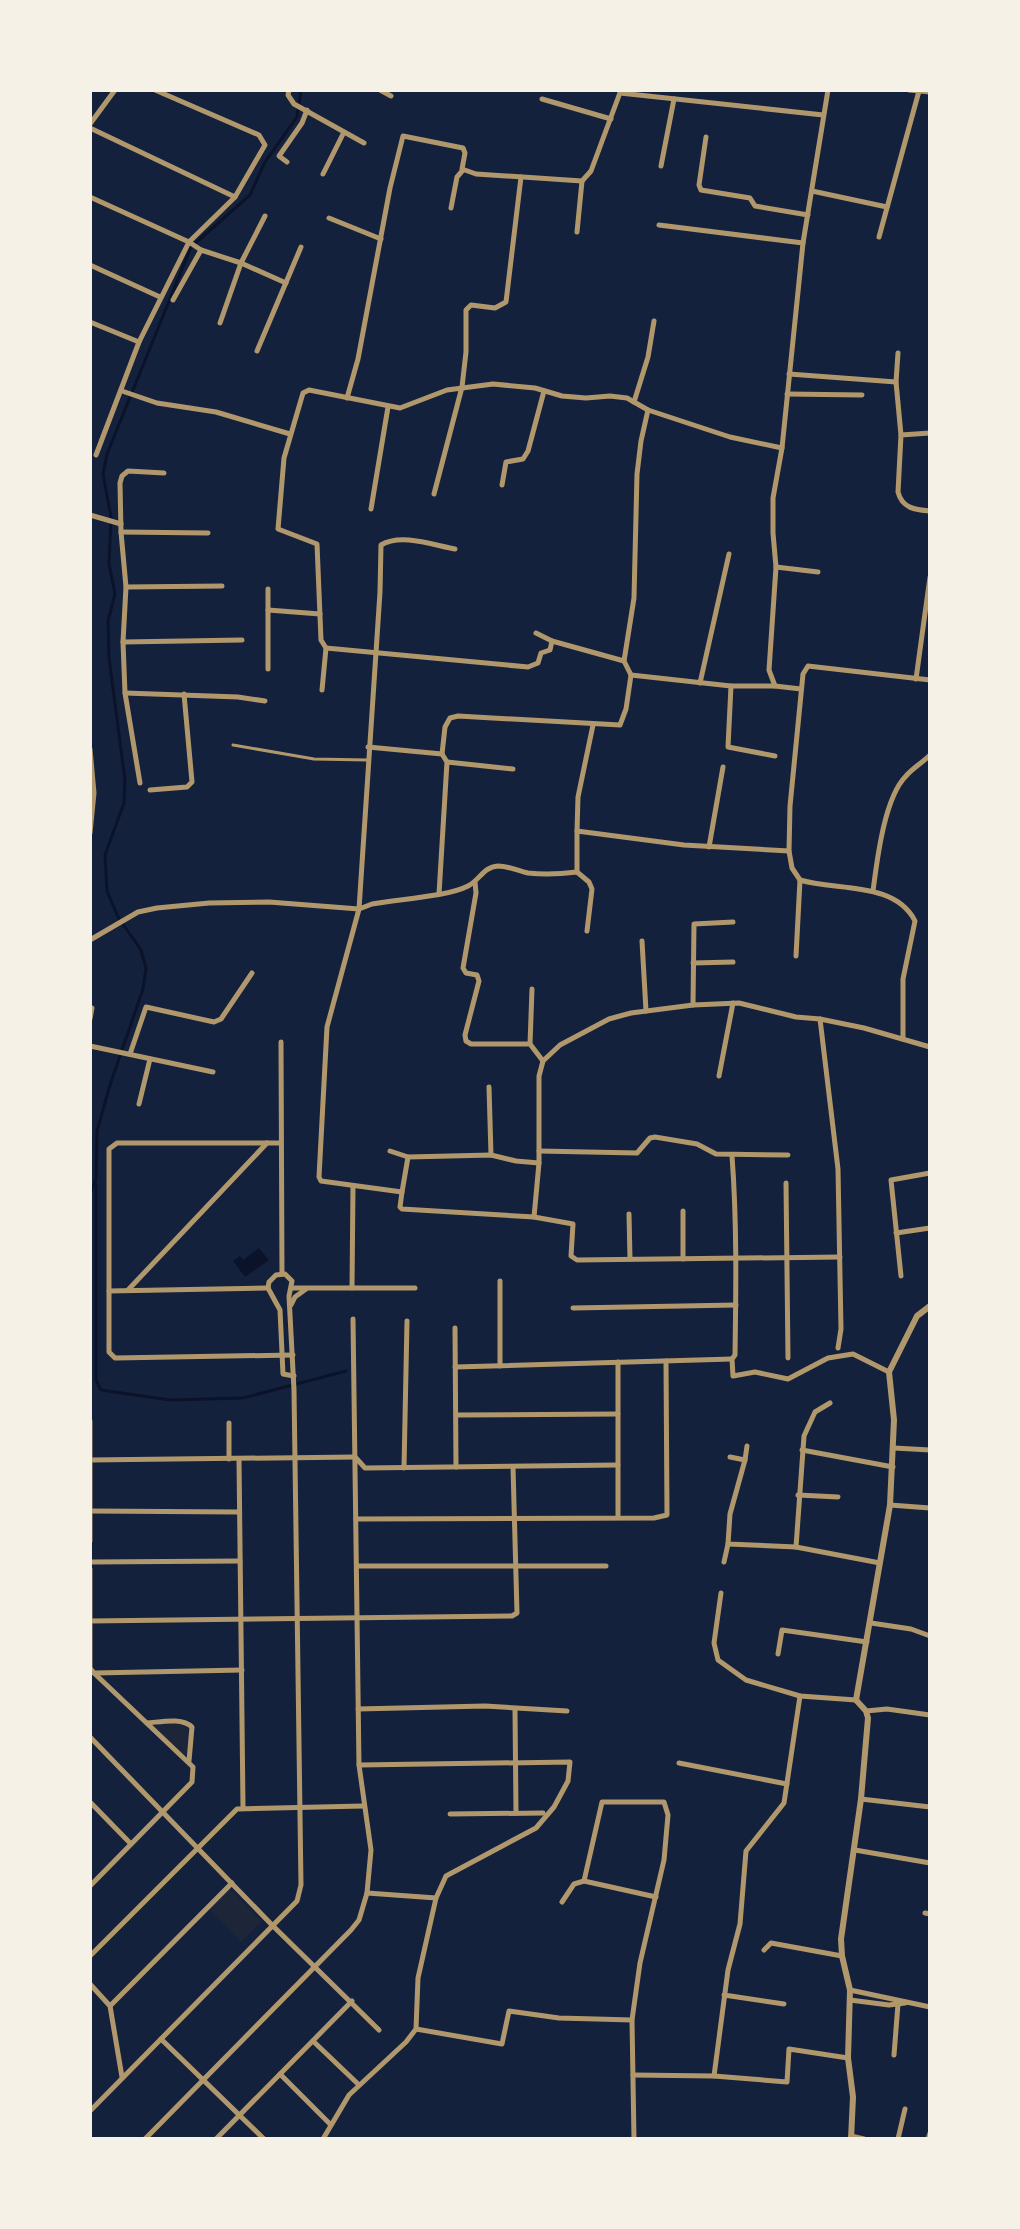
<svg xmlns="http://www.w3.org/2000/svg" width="1020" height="2229" font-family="'Space Grotesk',sans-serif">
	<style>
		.green { fill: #1d2539 }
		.water { fill: #0b132b }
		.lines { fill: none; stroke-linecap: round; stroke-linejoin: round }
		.stream { stroke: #0b132b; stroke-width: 3 }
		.service { stroke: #b1986c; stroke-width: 3 }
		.minor { stroke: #b1986c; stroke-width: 5 }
		.tertiary { stroke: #b1986c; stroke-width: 6 }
	</style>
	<rect width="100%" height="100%" fill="#14213d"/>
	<g class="green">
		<polygon points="183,1723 190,1729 188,1758 153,1726"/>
		<polygon points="228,1887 262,1921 241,1942 208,1908"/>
	</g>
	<polygon class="water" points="259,1248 269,1260 245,1277 233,1261 240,1256 243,1260"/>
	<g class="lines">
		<g class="stream">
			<polyline points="96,1184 96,1380 101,1390 170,1400 243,1398 346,1371"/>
			<polyline points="90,1194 96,1179 97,1131 110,1085 143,989 146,968 141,950 118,917 107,891 105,855 124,803 125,780 109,658 108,621 115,594 109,564 111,517 103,474 107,454 191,247 250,195 265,162 297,117 301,90"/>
		</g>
		<polyline class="service" points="233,745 314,759 367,760"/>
		<g class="minor">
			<polyline points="289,90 288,95 294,104 364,143"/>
			<polyline points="380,90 391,96"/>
			<polyline points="909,90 930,92"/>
			<polyline points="620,93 823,115"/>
			<polyline points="542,99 611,119"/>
			<polyline points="90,124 115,90"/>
			<polyline points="90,128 235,197"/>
			<polyline points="706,137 699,185 701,190 750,198 755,206 808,215"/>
			<polyline points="287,162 279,156 302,123 307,110"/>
			<polyline points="661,166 674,99"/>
			<polyline points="323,174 344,132"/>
			<polyline points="812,191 887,207"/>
			<polyline points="90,197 189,242 201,250 241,263 286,283"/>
			<polyline points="451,208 457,177 463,170"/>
			<polyline points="329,218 381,239"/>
			<polyline points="659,225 803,243"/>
			<polyline points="577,232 582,181"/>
			<polyline points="879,237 919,91"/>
			<polyline points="90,265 160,297"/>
			<polyline points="173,300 201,250"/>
			<polyline points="90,322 139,342"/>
			<polyline points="220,323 241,263 265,216"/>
			<polyline points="257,351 301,247"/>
			<polyline points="898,353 896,382 901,435"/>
			<polyline points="789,374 896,382"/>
			<polyline points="122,391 157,403 216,412 290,434"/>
			<polyline points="787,394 862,395"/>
			<polyline points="347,398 358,359 390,188 403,136 463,148 465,153 462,169 476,174 582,181 591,171 621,90"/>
			<polyline points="634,402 648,357 654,321"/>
			<path d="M 930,433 L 901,435 L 898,492 C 902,508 915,510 930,511"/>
			<polyline points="96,455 139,342 189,242 235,197 265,145 259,135 155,90"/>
			<polyline points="502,485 506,462 523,459 528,451 544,391"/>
			<polyline points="434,494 462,387 466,352 466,310 471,305 495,308 506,302 521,177"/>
			<polyline points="371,509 388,407"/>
			<polyline points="90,515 121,524"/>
			<polyline points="121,532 208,533"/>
			<path d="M 455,549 C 433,545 401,533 381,545 L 380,592 L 359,909 L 327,1027 L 319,1177 L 321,1181 L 402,1192 L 408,1157 L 491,1155 L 516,1161 L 539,1163"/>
			<polyline points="776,567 818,572"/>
			<polyline points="126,587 222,586"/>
			<polyline points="268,610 320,614"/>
			<polyline points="536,633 552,641"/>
			<polyline points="123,642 242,640"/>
			<polyline points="624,661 552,641 550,650 541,653 538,663 528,667 326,648 321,640 317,544 278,529 284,458 303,393 309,390 400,408 447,390 493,384 535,388 562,396 586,398 610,396 627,398 648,410 730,437 782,448"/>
			<polyline points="268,669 268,589"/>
			<polyline points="631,675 731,686 775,686"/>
			<polyline points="916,679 930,577"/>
			<polyline points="700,683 729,554"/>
			<polyline points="731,686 728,747 775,756"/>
			<polyline points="801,689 775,686 769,670 776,567 773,533 773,498 782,448 803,243 828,90"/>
			<polyline points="322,690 326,648"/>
			<polyline points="125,693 238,697 265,701"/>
			<polyline points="368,747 442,754"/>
			<polyline points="90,749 94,793 90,833"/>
			<polyline points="442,754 445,727 450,718 458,716 620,725 626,709 631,675 624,661 634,598 637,474 641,441 648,410"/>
			<polyline points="447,762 513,769"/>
			<polyline points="140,783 125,693 123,642 126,587 121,532 120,483 122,476 128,471 164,473"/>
			<polyline points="150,790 187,787 192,782 184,694"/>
			<polyline points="577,831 578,797 593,725"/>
			<polyline points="709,847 723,767"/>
			<polyline points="577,872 589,882 592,889 587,931"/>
			<polyline points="475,882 476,893 463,968 466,973 477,975 479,981 465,1035 466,1041 471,1044 530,1044 543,1061"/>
			<path d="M 873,891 C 877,861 884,798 906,776 C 913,768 922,763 930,755"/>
			<polyline points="439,894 447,762 442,754"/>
			<path d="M 90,940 L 138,912 L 157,908 L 209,903 L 269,902 L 359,909 L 372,904 C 397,899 447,897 468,886 C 480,880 483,867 498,866 C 509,866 518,871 528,873 C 545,875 561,874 577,872 L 577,831 L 684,845 L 789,851"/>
			<polyline points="642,941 646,1011"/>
			<polyline points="796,956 800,880"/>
			<polyline points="693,963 733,962"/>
			<polyline points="693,1005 694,924 733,922"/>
			<polyline points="90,1019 92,1008"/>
			<polyline points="820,1019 838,1169 841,1329 838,1348"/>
			<path d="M 903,1039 L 903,979 L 915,921 C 895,881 836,891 800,880 L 792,868 L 789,851 L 790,806 L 803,674 L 808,666 L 930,680"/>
			<polyline points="281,1042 282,1274"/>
			<polyline points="530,1044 532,989"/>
			<polyline points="90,1046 213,1072"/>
			<polyline points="130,1054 146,1007 214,1022 221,1019 252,973"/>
			<polyline points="719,1076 733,1003"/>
			<polyline points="489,1087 491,1155"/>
			<polyline points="139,1104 150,1059"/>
			<polyline points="280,1143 117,1143 109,1149 109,1352 115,1358 293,1355"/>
			<polyline points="390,1151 408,1157"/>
			<polyline points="539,1151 637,1153 650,1138 655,1137 697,1144 716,1154 788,1155"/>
			<path d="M 732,1156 C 737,1222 736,1289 735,1355 L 732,1359 L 733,1376 L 755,1372 L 788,1379 L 828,1358 L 853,1354 L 889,1372"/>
			<polyline points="786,1183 788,1358"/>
			<polyline points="402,1192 400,1207 402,1209 534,1217 573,1224 571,1256 577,1260 840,1257"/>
			<polyline points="629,1214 630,1259"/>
			<polyline points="534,1217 539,1163 539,1076 543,1061 560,1045 609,1019 631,1013 693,1005 739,1003 796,1017 820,1019 864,1028 930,1047"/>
			<polyline points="896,1233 930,1228"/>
			<polyline points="683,1259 683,1211"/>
			<polyline points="901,1276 891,1180 930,1173"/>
			<polyline points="500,1281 500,1366"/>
			<polyline points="268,1288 280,1310 283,1374 294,1376"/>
			<polyline points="292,1288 415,1288"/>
			<polyline points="352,1288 353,1186"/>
			<polyline points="128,1290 267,1143"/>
			<polyline points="109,1291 268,1288"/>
			<polyline points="291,1305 295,1297 306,1289"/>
			<polyline points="573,1308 736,1305"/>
			<polyline points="455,1328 456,1467"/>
			<polyline points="618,1362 618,1517"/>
			<polyline points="455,1367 732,1359"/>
			<polyline points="456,1415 618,1414"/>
			<polyline points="90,1421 90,1541"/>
			<polyline points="229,1423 229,1459"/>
			<polyline points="747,1446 745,1460 730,1514 728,1544 796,1547 880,1563"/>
			<polyline points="894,1448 930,1450"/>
			<polyline points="802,1450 893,1467"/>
			<polyline points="730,1457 745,1460"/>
			<polyline points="356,1458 365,1468 618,1465"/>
			<polyline points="239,1459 243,1807"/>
			<polyline points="90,1460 355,1457"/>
			<polyline points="404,1468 407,1321"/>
			<polyline points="798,1495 838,1497"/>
			<polyline points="890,1505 930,1508"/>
			<polyline points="90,1511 239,1512"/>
			<polyline points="356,1519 654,1518 667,1515 666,1361"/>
			<polyline points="796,1547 804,1436 815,1412 830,1403"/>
			<polyline points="90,1562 240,1561"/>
			<polyline points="724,1562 728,1544"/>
			<polyline points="357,1566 606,1566"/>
			<polyline points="90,1569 90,1668 94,1673"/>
			<polyline points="721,1593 714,1643 718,1660 746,1680 800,1696 856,1700"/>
			<polyline points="90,1621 512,1616 517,1613 513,1467"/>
			<polyline points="871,1623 911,1629 930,1636"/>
			<polyline points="778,1654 782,1630 867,1642"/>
			<polyline points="95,1673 242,1670"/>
			<polyline points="358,1709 485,1706 567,1711"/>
			<polyline points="515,1710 516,1813"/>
			<polyline points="866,1711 887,1709 930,1715"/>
			<path d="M 147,1723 C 161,1722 182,1717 192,1727 L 189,1761"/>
			<polyline points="90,1737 272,1925 379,2030"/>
			<polyline points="679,1763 787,1784"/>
			<polyline points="861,1799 930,1807"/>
			<polyline points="90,1802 131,1844"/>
			<polyline points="450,1814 543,1813"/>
			<polyline points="855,1850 930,1863"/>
			<polyline points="584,1881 602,1802 664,1802 668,1815 664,1860 640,1963 632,2020 634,2139"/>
			<polyline points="90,1886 192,1782 193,1767 94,1673"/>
			<polyline points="367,1893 436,1898"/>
			<polyline points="562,1902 574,1884 584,1881 656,1897"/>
			<polyline points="925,1913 930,1914"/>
			<polyline points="764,1950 771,1943 842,1956"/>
			<polyline points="90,1956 237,1809 363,1806"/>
			<polyline points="90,1984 110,2006 122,2077"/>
			<polyline points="850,1990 930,2007"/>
			<polyline points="724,1995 784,2004"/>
			<polyline points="850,2000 889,2005 905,2003"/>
			<polyline points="110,2006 232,1883"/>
			<polyline points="416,2029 502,2044 509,2011 559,2018 632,2020"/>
			<polyline points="161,2039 264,2139"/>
			<polyline points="313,2041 358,2084"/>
			<polyline points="894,2055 898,2004"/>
			<polyline points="280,2074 330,2124"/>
			<polyline points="633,2075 714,2076 787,2082 789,2049 848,2058"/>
			<polyline points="714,2076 728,1970 740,1924 746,1851 784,1803 800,1696"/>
			<polyline points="90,2111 297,1901 301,1885 294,1390 289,1296 292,1281 285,1274 276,1275 269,1282 268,1288"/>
			<polyline points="851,2136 864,2139"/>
			<polyline points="145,2139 351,1930 359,1920 367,1893 371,1850 359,1765 353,1319"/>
			<polyline points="216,2139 352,2001"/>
			<polyline points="323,2139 349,2095 406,2042 416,2029 418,1978 436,1898 446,1876 536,1828 554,1807 568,1781 570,1762 359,1765"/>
			<polyline points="898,2139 905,2109"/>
			<polyline points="928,2139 930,2133"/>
		</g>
		<polyline class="tertiary" points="851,2139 853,2097 848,2058 850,1990 842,1956 841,1939 861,1799 868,1718 866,1711 856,1700 890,1505 894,1420 889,1372 917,1316 930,1306"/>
	</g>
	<rect width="1020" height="2229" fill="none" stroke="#f6f1e7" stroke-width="184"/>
</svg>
